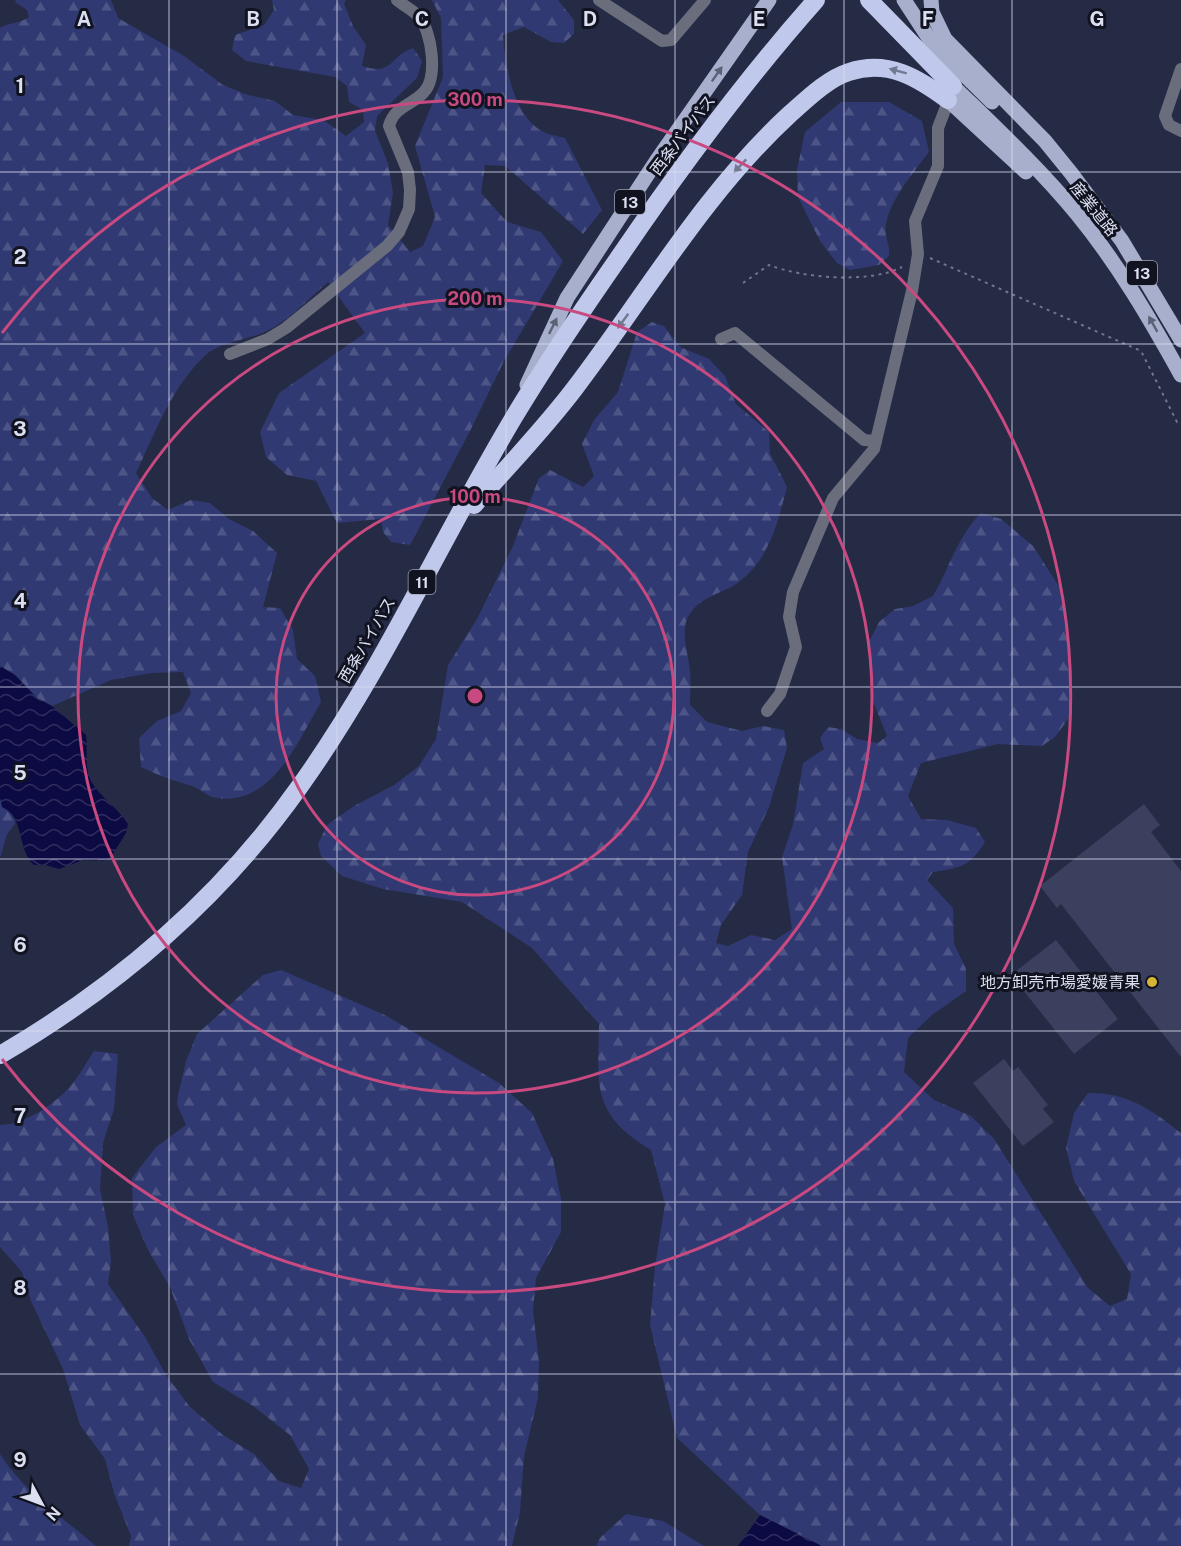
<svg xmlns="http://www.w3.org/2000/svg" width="1181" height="1546" font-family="'Public Sans','Noto Sans JP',sans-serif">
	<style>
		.forest { fill: url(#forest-firs) }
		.water { fill: url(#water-waves) }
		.building { fill: #3a405d }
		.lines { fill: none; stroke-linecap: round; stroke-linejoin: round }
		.path { stroke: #71768d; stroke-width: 2; stroke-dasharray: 3 4.5; stroke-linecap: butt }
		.street { stroke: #6a6e7c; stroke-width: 12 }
		.primary { stroke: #a8afcc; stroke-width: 15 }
		.highway { stroke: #c0c9eb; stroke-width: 18 }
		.oneway { fill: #717890 }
		.oneway2 { fill: #5c6276 }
		.grid { fill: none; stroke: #dbdff1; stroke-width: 1.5; stroke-opacity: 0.55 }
		.ring { fill: none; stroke: #c84a80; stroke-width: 3 }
		.poi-dot { fill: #d6b534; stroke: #111420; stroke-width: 2 }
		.labels { text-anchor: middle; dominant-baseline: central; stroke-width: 6; stroke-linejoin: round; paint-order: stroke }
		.shield { fill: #111420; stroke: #9ea2b2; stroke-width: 1.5 }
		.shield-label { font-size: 15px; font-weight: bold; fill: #dbdff1 }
		.street-label { font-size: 16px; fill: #dbdff1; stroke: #111420 }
		.poi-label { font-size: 16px; fill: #dbdff1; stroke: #111420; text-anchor: end }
		.grid-label { font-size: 20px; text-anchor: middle; font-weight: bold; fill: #dbdff1; stroke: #111420; stroke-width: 6; stroke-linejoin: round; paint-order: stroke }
		.centre { fill: #c84a80; stroke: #111420; stroke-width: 3 }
		.ring-label { font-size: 18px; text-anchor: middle; font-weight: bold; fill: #c84a80; stroke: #111420; stroke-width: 6; stroke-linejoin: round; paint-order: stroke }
	</style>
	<defs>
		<pattern id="forest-firs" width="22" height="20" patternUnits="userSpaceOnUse" patternTransform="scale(1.5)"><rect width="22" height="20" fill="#303971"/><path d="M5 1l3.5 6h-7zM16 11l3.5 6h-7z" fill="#4d5586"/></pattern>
		<pattern id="water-waves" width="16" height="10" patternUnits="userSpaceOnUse" patternTransform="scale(1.5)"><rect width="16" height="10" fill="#0c0a42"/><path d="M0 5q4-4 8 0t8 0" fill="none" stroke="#2f2d5e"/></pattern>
	</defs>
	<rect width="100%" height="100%" fill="#252a45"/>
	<g class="forest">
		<path d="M 16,0 L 111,0 L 118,18 L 184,56 L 223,85 L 248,95 L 275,101 L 293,115 L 323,120 L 346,136 L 364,122 L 363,110 L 349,102 L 347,86 L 335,77 L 246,61 L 232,50 L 235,35 L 264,25 L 274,10 L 272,0 L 346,0 L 344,4 L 353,26 L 366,45 L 362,66 C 394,76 388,57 413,48 L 422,61 L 417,78 L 377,116 L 375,131 L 388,163 L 393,193 L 388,225 L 410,252 L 423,246 L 435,217 L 415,146 L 443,77 L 441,18 L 432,0 L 558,0 L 574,20 L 574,34 L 564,43 L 551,42 L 524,27 L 503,35 C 505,64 513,116 542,131 C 548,135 558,136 565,138 L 602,210 L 583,234 L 505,166 L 485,165 L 481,193 L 507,222 L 541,232 L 563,261 L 503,363 L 470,431 L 410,545 L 391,542 L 383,532 L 381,519 L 337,523 L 316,481 L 287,475 L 266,457 L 260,432 L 279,393 L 365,333 L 328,282 C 308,299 291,319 267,331 C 251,339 219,343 207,354 C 173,384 155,433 136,473 L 152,498 L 168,510 L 191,500 L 210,503 L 229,519 L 253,531 L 277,553 L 263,607 L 280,608 L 293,630 L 297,659 L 315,676 L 321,702 C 298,741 272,806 217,798 C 208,797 200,789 192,786 C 174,781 158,775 141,767 L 139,738 L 157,721 L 181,711 L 191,693 L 183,672 L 151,673 L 111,680 L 52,706 L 37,698 L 15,675 L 0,666 L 0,28 C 10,22 19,24 29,17 L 27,10 L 15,2 Z"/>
		<path d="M 841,102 L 889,102 L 922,121 L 929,152 C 915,171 882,208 886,234 C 887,243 890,246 889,256 L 879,265 L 850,270 L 837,263 L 820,241 L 798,197 L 797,170 L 805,132 Z"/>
		<path d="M 652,322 L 664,326 L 680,347 L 709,359 L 725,376 L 736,404 L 769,432 L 770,453 L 787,487 C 778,521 770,558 740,581 C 722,595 700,595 688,617 C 680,632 689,656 690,672 C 691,683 690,694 690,705 L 707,722 L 742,731 L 763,726 L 784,730 L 787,748 L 769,807 L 748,852 L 742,895 L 721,925 L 716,943 L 728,946 L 751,935 L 775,940 L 792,929 L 782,857 L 793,825 L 803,763 L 824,749 L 820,738 L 828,727 L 841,729 L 857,739 L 878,743 L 887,736 L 872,699 L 870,640 L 879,622 L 895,609 L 913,606 L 933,596 C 950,567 957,537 981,513 L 1001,519 L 1033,546 L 1062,591 L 1070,647 L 1071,715 L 1055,737 L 1042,746 L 998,744 L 921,763 L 908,796 L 921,819 L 947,820 L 976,828 L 985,842 C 970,866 961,868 933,872 L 927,880 L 953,908 L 954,944 L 966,969 L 966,991 L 932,1015 L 908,1038 L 904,1072 L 934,1100 L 971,1116 L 994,1139 L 1088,1288 L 1110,1306 L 1127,1299 L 1131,1274 L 1074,1181 L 1066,1148 L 1074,1113 L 1088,1093 C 1127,1092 1152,1110 1181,1133 L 1181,1546 L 821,1546 L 760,1515 L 677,1438 L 650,1325 L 655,1266 L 665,1204 L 651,1150 C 591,1114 598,1087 599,1024 L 532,948 L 462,902 L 383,889 L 342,876 L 321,856 L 318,844 L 327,825 L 354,806 L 394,785 L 419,766 L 436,739 L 448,665 L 477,619 L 513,546 L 539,478 L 550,470 L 583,487 L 594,476 L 582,444 L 594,420 L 618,392 L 637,332 Z"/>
		<polygon points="0,798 14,816 15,824 7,834 0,858"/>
		<path d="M 281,970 L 385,1015 L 499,1083 L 532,1113 L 553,1159 L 561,1199 L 561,1232 L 536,1278 L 533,1311 L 539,1362 L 538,1398 L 524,1456 L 520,1512 L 512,1546 L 129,1546 L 131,1536 L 114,1493 L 105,1459 L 80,1425 L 63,1369 L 31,1301 L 22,1272 L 0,1247 L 0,1125 C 25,1125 58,1102 73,1083 C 81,1073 87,1061 94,1051 L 118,1054 L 114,1109 L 103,1143 L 100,1189 L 108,1227 L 111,1262 L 108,1284 L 145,1337 L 166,1375 L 190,1407 L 223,1435 L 254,1454 L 279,1481 L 301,1488 L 309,1469 L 290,1435 L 253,1406 L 213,1382 L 189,1339 L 170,1287 L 148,1250 L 133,1215 L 132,1178 L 156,1147 L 186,1125 L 177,1104 L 178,1095 L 186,1061 L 197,1034 L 263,975 Z"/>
		<path d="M 0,1454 C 23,1491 63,1518 96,1546 L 0,1546 Z"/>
		<polygon points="626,1514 663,1521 704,1546 596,1546 600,1538"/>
	</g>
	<g class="water">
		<path d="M 0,666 L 15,675 L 37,698 L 52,706 L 86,735 C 88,750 84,768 91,781 C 100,797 118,808 128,824 L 126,833 L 111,857 L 104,861 L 83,860 L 59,869 L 45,865 L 34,865 C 17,850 25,817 2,807 L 0,798 Z"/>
		<polygon points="760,1515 818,1544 821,1546 738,1546"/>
	</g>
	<g class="building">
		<polygon points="1144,804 1160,825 1151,832 1181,871 1181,1057 1061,904 1057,908 1040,886"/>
		<polygon points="1056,940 1118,1019 1074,1054 1011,975"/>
		<polygon points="1004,1059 1013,1071 1018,1067 1048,1105 1043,1109 1054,1122 1023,1146 973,1083"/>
	</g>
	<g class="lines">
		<g class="path">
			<polyline points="930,258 1141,351 1177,422 1181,420"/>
			<path d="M 743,283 L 769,265 C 803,278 869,284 902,267"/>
		</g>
		<g class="street">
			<polyline points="599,0 662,41 671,40 705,0"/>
			<polyline points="1181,69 1165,116 1169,125 1181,131"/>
			<polyline points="721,339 735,333 864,440 876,441"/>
			<path d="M 230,354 L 268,339 L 286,328 L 387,246 L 399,232 L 409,209 L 410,190 L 408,172 L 389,126 C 394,106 413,105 424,92 C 438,77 432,32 419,17 C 413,10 404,6 397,0"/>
			<polyline points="767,711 780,694 796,647 789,617 793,592 833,498 874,449 912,291 918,254 915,221 938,166 938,128 951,94"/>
		</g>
		<g class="primary">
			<polyline points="904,0 932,43 992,102"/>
			<polyline points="931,0 932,12 945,39 1045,141 1071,173 1122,241 1181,340"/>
			<path d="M 953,86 C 996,128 1039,168 1077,214 C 1118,264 1150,319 1181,375"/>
			<polyline points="948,100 1026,172"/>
			<polyline points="527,385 567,298 657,160 769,0"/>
		</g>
		<g class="highway">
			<polyline points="869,0 953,86"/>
			<path d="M 474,505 C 508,466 544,429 575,388 C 645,296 704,193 790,114 C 807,99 827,79 849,72 C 888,59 918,78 948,100"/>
			<path d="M 0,1055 C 118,986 221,898 300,786 C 383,670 441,539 514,417 C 548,360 585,306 622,253 C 682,165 745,80 816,0"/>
		</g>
	</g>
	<defs><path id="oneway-solid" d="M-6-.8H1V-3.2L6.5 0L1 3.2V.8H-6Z" transform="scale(1.5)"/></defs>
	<g class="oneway">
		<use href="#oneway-solid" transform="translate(898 71) rotate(-165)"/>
		<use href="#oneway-solid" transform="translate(740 166) rotate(133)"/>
		<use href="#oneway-solid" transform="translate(623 321) rotate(126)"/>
	</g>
	<g class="oneway2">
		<use href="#oneway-solid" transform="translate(717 74) rotate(-55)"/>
		<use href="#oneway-solid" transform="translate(1153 324) rotate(-119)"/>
		<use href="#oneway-solid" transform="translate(553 326) rotate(-64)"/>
	</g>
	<path class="grid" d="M 169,0 L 169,1546M 337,0 L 337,1546M 506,0 L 506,1546M 675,0 L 675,1546M 844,0 L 844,1546M 1012,0 L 1012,1546M 0,172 L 1181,172M 0,344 L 1181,344M 0,515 L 1181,515M 0,687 L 1181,687M 0,859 L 1181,859M 0,1031 L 1181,1031M 0,1202 L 1181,1202M 0,1374 L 1181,1374"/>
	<g class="ring">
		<circle cx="475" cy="696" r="199"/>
		<circle cx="475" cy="696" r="397"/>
		<path d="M2 333A596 596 0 1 1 2 1059"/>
	</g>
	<circle class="poi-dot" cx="1152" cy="982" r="6"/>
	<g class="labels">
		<g class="shield">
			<rect x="615" y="190" width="30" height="24" rx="4.5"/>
			<rect x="1127" y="261" width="30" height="24" rx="4.5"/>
			<rect x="408.5" y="570" width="27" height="24" rx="4.5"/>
		</g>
		<g class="shield-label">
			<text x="630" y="202">13</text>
			<text x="1142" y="273">13</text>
			<text x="422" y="582">11</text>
		</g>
		<g class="street-label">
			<text transform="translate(683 135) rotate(-53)">西条バイパス</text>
			<text transform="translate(1094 209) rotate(51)">産業道路</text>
			<text transform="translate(367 640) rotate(-60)">西条バイパス</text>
		</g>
		<g class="poi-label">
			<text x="1140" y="982">地方卸売市場愛媛青果</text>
		</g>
	</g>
	<g class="grid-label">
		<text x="84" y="26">A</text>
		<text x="253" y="26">B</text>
		<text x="422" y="26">C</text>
		<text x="590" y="26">D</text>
		<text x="759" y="26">E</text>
		<text x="928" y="26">F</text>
		<text x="1097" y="26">G</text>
		<text x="20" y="93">1</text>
		<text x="20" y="264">2</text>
		<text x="20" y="436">3</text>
		<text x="20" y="608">4</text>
		<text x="20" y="780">5</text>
		<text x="20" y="952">6</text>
		<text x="20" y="1123">7</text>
		<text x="20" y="1295">8</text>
		<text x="20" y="1467">9</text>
	</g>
	<circle cx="475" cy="696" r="9" class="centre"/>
	<g class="ring-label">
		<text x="475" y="106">300 m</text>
		<text x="475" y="305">200 m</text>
		<text x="475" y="503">100 m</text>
	</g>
	<g transform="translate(42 1504) rotate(131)" stroke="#111420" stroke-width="4.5" paint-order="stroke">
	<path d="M0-4.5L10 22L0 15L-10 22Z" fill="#dbdff1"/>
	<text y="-9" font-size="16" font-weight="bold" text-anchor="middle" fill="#dbdff1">N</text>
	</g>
</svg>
